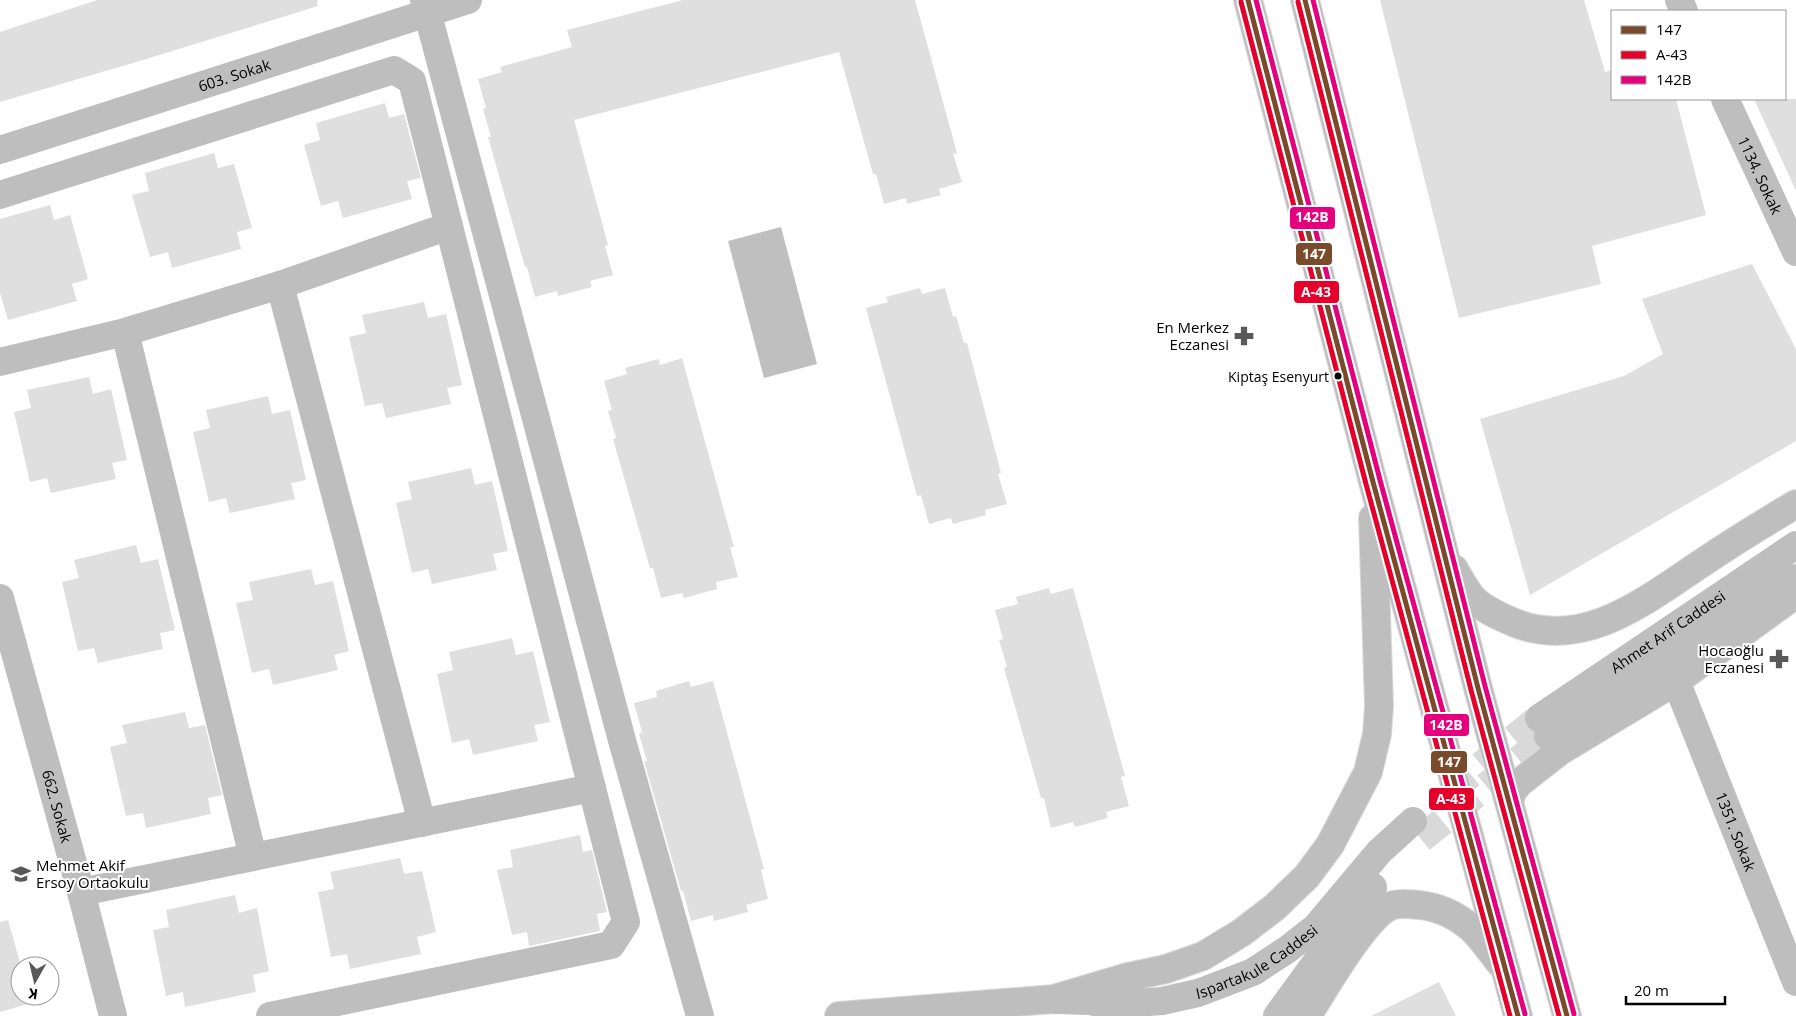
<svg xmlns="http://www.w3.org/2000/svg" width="1796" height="1016" font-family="'Open Sans',sans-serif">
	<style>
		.water { fill: #bfbfbf }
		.building { fill: #dfdfdf }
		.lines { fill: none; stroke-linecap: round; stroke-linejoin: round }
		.minor-tunnel { stroke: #d9d9d9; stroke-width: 28; stroke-dasharray: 28 14; stroke-linecap: butt }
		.major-casing { stroke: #dbdbdb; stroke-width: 30 }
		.minor { stroke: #bebebe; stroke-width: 28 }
		.major { stroke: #bebebe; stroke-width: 28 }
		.bus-1-casing { stroke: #fff; stroke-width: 9 }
		.bus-2-casing { stroke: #fff; stroke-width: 9 }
		.bus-3-casing { stroke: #fff; stroke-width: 9 }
		.bus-1 { stroke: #7a4b2a; stroke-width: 5 }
		.bus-2 { stroke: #e4002b; stroke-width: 5 }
		.bus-3 { stroke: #e5007d; stroke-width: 5 }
		.bus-dot { fill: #000; stroke: #fff; stroke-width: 2 }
		.labels { text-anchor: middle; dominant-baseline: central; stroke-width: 4; stroke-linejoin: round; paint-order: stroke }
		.bus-label { font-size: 14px; fill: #000; stroke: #fff; text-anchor: end }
		.street-label { font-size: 15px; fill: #000; stroke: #fff }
		.poi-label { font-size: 15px; fill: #000; stroke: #fff; text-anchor: end }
		.line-badge { stroke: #fff; stroke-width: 2 }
		.badge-label { font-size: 14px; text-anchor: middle; font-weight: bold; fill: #fff }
	</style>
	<rect width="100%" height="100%" fill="#fff"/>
	<polygon class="water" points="781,227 817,364 764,378 728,241"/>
	<g class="building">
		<polygon points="97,0 317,0 318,6 143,60 0,102 0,32"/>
		<polygon points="683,0 915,0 957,153 953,154 962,182 939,189 941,195 907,204 906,198 884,204 876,174 873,174 839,52 574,120 608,245 605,246 613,275 590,281 592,287 558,296 557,291 535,297 527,267 525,267 488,137 491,137 483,109 486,108 478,79 502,72 500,67 572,47 567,30"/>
		<polygon points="1380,0 1584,0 1605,72 1612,70 1612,99 1676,99 1706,215 1592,246 1601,284 1459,318"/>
		<polygon points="1754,99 1796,99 1796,191"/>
		<polygon points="385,103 389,118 404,114 421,178 407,181 412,199 343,218 338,201 321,206 304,145 320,140 316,123"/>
		<polygon points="214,153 218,168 234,164 252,228 237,232 241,249 172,268 168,252 150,257 132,195 149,191 145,173"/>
		<polygon points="50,205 54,220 70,215 88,279 72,284 77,301 8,320 0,293 0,219"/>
		<polygon points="1752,264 1796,349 1796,441 1530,595 1480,419 1624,376 1663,354 1642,299"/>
		<polygon points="920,288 922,294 945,288 953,317 956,316 964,343 967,343 1001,473 998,474 1007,504 985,510 986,515 953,524 951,518 929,524 921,495 917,496 866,308 888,302 886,297"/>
		<polygon points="424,302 428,318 446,314 462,385 447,388 451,404 386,418 382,403 365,406 349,337 366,333 362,315"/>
		<polygon points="682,358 734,547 730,547 738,577 716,582 717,589 684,598 682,593 661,598 653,568 650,568 613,439 616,438 608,411 612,410 604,381 627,374 625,368 659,359 660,365"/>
		<polygon points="89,377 93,394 111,389 127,460 112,463 116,479 51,493 47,478 30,482 14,412 31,408 27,390"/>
		<polygon points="268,396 272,414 290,410 306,480 291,483 295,499 230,513 226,498 209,502 193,432 210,428 206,410"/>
		<polygon points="471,468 475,485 492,481 508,551 493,554 497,570 432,584 428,569 412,573 396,503 412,499 408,482"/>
		<polygon points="136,545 141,563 158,559 175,630 160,633 163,649 98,663 94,648 78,651 62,582 79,578 74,560"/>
		<polygon points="311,569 315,585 333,581 349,651 334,655 338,670 273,685 269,669 252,673 236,603 253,600 249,582"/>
		<polygon points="1049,588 1051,594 1073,588 1125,776 1121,777 1129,806 1106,812 1108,818 1075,827 1073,822 1051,828 1044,798 1041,798 1004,668 1007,667 999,640 1003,639 995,610 1018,604 1016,597"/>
		<polygon points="512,638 516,655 533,651 550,722 534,725 538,741 473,755 469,739 452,743 437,674 453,670 449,652"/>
		<polygon points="689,681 691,687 713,681 764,869 761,870 768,899 746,905 748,912 714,921 713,915 691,921 683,891 681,891 644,761 647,761 639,734 642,732 634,703 657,697 656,691"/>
		<polygon points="185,712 189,728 205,725 222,795 208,798 211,814 146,828 143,813 126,816 110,747 127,743 122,725"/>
		<polygon points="580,835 583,852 592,850 607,912 597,914 600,931 529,946 527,932 512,935 497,870 513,867 510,850"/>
		<polygon points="400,858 404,874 422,871 436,932 417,937 421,954 350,969 347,954 331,957 318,892 334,889 330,872"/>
		<polygon points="235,895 239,913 257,908 269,971 253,975 256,992 185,1007 183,992 166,996 153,930 169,927 166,910"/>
		<polygon points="8,920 21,966 20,996 29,996 31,1003 0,1012 0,922"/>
		<polygon points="1439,982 1456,1016 1371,1016"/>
	</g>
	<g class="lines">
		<g class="minor-tunnel">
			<polyline points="1449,792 1539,718"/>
			<polyline points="1421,839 1548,736"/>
		</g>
		<defs>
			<g id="major">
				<polyline points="1248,0 1373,482 1518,1016"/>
				<polyline points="1305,0 1478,688 1567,1016"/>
				<path d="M 1454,569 C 1459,578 1464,587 1470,595 C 1479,608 1501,617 1515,623 C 1585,651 1647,599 1702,563 C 1733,542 1764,523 1796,504"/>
				<polyline points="1509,802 1512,792 1519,783 1560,751 1676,681 1796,594"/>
				<polyline points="839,1016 1054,999 1128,977 1166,969 1203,956 1241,933 1275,907 1307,876 1330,845 1368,772 1377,734 1379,706 1373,518"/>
				<path d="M 1307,1016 C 1324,990 1366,914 1393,905 C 1401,903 1411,904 1419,905 C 1439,907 1456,915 1471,928 C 1482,938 1491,952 1500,963"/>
			</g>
		</defs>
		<use href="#major" class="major-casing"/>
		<g class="minor">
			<polyline points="424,0 623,744 700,1016"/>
			<polyline points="1679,0 1684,11"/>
			<path id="s1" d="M 1725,99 L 1796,252"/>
			<path id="s2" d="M 0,150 L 468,0"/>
			<polyline points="0,195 394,70 412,81 626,922 611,945 270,1016"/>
			<polyline points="280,285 422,823"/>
			<polyline points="125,332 253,857"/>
			<polyline points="0,362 125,332 280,285 449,226"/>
			<path id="s3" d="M 0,598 L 81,892 L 113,1016"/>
			<path id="s4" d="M 1676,681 L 1796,982"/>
			<path id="s5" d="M 1539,718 L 1796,545"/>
			<polyline points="1548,736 1796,578"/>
			<polyline points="81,892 592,788"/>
			<path id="s6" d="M 1056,1000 L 1089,1001 L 1111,1005 L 1162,1001 L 1198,993 L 1253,972 L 1288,949 L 1316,927 L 1379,852 L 1413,821"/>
			<polyline points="1277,1016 1358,905 1373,887"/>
		</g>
		<use href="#major" class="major"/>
		<defs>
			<g id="bus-1">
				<polyline points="1248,0 1373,482 1518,1016"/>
				<polyline points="1305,0 1478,688 1567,1016"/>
			</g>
			<g id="bus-2">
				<polyline points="1241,2 1366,484 1510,1016"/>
				<polyline points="1298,2 1471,690 1559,1016"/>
			</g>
			<g id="bus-3">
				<polyline points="1256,0 1380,480 1525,1014"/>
				<polyline points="1313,0 1485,686 1574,1014"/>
			</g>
		</defs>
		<use href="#bus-1" class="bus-1-casing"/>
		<use href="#bus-2" class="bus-2-casing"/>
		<use href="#bus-3" class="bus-3-casing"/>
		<use href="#bus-1" class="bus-1"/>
		<use href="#bus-2" class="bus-2"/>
		<use href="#bus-3" class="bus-3"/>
	</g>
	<defs>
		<symbol id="pharmacy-bare" viewBox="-9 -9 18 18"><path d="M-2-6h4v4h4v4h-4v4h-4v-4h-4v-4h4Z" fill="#595959" stroke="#fff" stroke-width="2.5" paint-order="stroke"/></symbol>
		<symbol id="school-bare" viewBox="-9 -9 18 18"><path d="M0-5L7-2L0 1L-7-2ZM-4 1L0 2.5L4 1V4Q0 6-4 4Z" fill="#595959" stroke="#fff" stroke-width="2.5" paint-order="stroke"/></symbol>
	</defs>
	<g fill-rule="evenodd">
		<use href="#pharmacy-bare" x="1230" y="322" width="28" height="28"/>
		<use href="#pharmacy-bare" x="1765" y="645" width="28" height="28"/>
		<use href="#school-bare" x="7" y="860" width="28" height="28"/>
	</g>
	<circle class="bus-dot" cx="1338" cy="376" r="4.5"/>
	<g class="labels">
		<g class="bus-label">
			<text x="1329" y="376">Kiptaş Esenyurt</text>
		</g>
		<g class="street-label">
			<text stroke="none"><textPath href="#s2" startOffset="246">603. Sokak</textPath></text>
			<text stroke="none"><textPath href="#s1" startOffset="84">1134. Sokak</textPath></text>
			<text stroke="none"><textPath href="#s5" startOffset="155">Ahmet Arif Caddesi</textPath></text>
			<text stroke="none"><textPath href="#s3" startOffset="216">662. Sokak</textPath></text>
			<text stroke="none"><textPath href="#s4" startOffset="162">1351. Sokak</textPath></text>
			<text stroke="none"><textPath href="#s6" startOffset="210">Ispartakule Caddesi</textPath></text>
		</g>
		<g class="poi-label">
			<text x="1229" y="327">En Merkez<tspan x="1229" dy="17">Eczanesi</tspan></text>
			<text x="1764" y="650">Hocaoğlu<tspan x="1764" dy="17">Eczanesi</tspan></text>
			<text x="36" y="865" text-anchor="start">Mehmet Akif<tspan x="36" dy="17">Ersoy Ortaokulu</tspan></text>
		</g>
	</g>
	<g class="line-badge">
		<rect x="1289" y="206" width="47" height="24" rx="5" fill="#e5007d"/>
		<rect x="1295" y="242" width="38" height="24" rx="5" fill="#7a4b2a"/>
		<rect x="1293" y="280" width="47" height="24" rx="5" fill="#e4002b"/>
		<rect x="1423" y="713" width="47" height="24" rx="5" fill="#e5007d"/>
		<rect x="1430" y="750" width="38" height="24" rx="5" fill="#7a4b2a"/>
		<rect x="1428" y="787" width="47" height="24" rx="5" fill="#e4002b"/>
	</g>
	<g class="badge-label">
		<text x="1312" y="222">142B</text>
		<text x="1314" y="259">147</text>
		<text x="1316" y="297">A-43</text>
		<text x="1446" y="730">142B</text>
		<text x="1449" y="767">147</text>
		<text x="1451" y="804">A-43</text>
	</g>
	<rect x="1611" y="10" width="175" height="90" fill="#ffffff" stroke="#999999"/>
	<rect x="1621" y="26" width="25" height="8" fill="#7a4b2a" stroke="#999999"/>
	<text x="1656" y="35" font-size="15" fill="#000000">147</text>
	<rect x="1621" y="51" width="25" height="8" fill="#e4002b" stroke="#999999"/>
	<text x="1656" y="60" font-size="15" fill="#000000">A-43</text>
	<rect x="1621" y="76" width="25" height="8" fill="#e5007d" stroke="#999999"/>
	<text x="1656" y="85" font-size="15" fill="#000000">142B</text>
	<g transform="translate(35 981) rotate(188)"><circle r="24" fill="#ffffff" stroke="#999999"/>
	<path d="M0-4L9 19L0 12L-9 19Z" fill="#595959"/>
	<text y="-8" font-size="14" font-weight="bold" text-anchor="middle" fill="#000000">K</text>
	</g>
	<path d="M1626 996v8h99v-8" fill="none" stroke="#000000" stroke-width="2.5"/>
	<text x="1634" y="996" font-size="15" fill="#000000" stroke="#ffffff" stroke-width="4" paint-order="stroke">20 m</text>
</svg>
